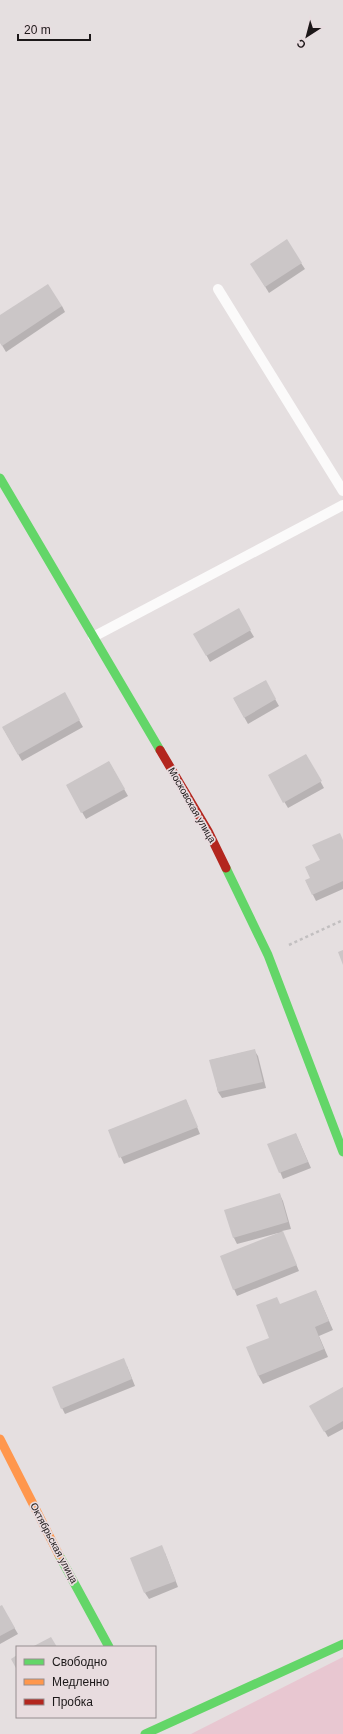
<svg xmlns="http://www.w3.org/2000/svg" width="343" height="1734" font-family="Helvetica,sans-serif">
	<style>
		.green { fill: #e8c7d1 }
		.shadow { fill: #0003 }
		.building { fill: #cbc6c7 }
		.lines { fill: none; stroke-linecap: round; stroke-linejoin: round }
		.path { stroke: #c2bfc0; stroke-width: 2.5; stroke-dasharray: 3 3; stroke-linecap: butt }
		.lane { stroke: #fbfafa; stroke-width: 10 }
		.fast { stroke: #63d668; stroke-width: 9 }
		.slow { stroke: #ff974d; stroke-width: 9 }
		.jam { stroke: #b3261e; stroke-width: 9 }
		.labels { text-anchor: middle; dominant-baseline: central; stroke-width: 3.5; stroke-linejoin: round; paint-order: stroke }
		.street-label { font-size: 10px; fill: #1c1819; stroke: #e8dcdf }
	</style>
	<rect width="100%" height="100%" fill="#e5dfe0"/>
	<polygon class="green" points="343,1657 343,1734 191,1734"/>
	<g class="shadow">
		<polygon points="301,263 305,269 269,293 255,270"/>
		<polygon points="62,306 65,312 6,352 0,342 0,316"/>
		<polygon points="238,610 254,637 210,662 195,634"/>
		<polygon points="265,681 279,706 248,724 234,699"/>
		<polygon points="64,694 83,727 22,761 3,728"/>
		<polygon points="306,755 324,788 288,808 269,776"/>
		<polygon points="109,762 128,796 86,819 67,786"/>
		<polygon points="343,841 343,889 316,901 306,881 312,878 321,861"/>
		<polygon points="254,1050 258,1056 266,1088 222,1098 218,1092 211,1060"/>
		<polygon points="186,1100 200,1134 124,1164 109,1131"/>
		<polygon points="296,1134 311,1168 283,1179 269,1145"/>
		<polygon points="280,1195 283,1201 291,1229 282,1231 299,1271 237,1296 234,1289 278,1234 278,1233 237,1244 234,1238 226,1210"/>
		<polygon points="316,1291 333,1330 319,1336 328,1357 263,1384 258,1375 280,1305"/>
		<polygon points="127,1366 135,1386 65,1414 62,1408"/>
		<polygon points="343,1389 343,1429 328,1437 311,1407"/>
		<polygon points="165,1553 178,1587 149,1599 145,1593"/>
		<polygon points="2,1607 18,1634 0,1644 0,1608"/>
	</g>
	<g class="building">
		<polygon points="287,239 302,263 265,287 250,264"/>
		<polygon points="48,284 62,306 2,346 0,343 0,315"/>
		<polygon points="239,608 251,630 206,656 193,634"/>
		<polygon points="266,680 276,699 244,718 233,698"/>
		<polygon points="65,692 80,720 18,755 2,727"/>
		<polygon points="306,754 322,781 283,803 268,775"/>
		<polygon points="109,761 125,789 81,813 66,785"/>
		<polygon points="340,833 343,840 343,881 312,895 305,880 310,878 305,867 320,860 312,845"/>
		<polygon points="343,950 343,965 338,952"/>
		<polygon points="255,1049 263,1082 218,1092 209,1060"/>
		<polygon points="186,1099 198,1127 119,1158 108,1130"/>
		<polygon points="296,1133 308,1162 279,1173 267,1144"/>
		<polygon points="280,1193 288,1222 233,1238 224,1210"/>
		<polygon points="283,1231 297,1265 233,1290 220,1256"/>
		<polygon points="316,1290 329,1321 315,1327 324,1349 258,1376 246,1347 269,1338 256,1305 277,1297 280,1304"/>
		<polygon points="124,1358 132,1379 61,1409 52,1387"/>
		<polygon points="343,1387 343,1421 324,1432 309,1406"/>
		<polygon points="162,1545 176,1581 144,1593 130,1558"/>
		<polygon points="2,1605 15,1628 0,1636 0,1606"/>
		<polygon points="51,1637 57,1647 32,1647"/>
		<polygon points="17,1655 17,1670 11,1659"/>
	</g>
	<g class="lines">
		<polyline class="path" points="289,945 343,920"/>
		<g class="lane">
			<polyline points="218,289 343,491"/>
			<polyline points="93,637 343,505"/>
		</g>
		<g class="fast">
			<polyline points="0,478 160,750"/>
			<polyline points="226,868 268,955 343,1152"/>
			<polyline points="59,1555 109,1647"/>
			<polyline points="145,1734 343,1644"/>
		</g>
		<polyline class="slow" points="0,1439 59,1555"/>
		<polyline class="jam" points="160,750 208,831 226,868"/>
	</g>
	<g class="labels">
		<g class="street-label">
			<text transform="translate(192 805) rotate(60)">Московская улица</text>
			<text transform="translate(54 1543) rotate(62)">Октябрьская улица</text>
		</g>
	</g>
	<rect x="16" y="1646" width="140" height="72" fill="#e8dcdf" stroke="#968e90"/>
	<rect x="24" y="1659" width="20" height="6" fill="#63d668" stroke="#968e90"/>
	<text x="52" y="1666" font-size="12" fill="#1c1819">Свободно</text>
	<rect x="24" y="1679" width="20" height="6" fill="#ff974d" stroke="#968e90"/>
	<text x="52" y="1686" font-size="12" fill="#1c1819">Медленно</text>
	<rect x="24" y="1699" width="20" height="6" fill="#b3261e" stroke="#968e90"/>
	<text x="52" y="1706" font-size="12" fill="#1c1819">Пробка</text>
	<g transform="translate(307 36) rotate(216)" stroke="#e8dcdf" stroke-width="3" paint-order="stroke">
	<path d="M0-3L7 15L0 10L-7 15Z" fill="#1c1819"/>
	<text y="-6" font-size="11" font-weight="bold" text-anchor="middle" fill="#1c1819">С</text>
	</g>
	<path d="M18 34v6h72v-6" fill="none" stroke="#1c1819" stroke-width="2"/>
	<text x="24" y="34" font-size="12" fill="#1c1819" stroke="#e8dcdf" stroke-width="3" paint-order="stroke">20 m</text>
</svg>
